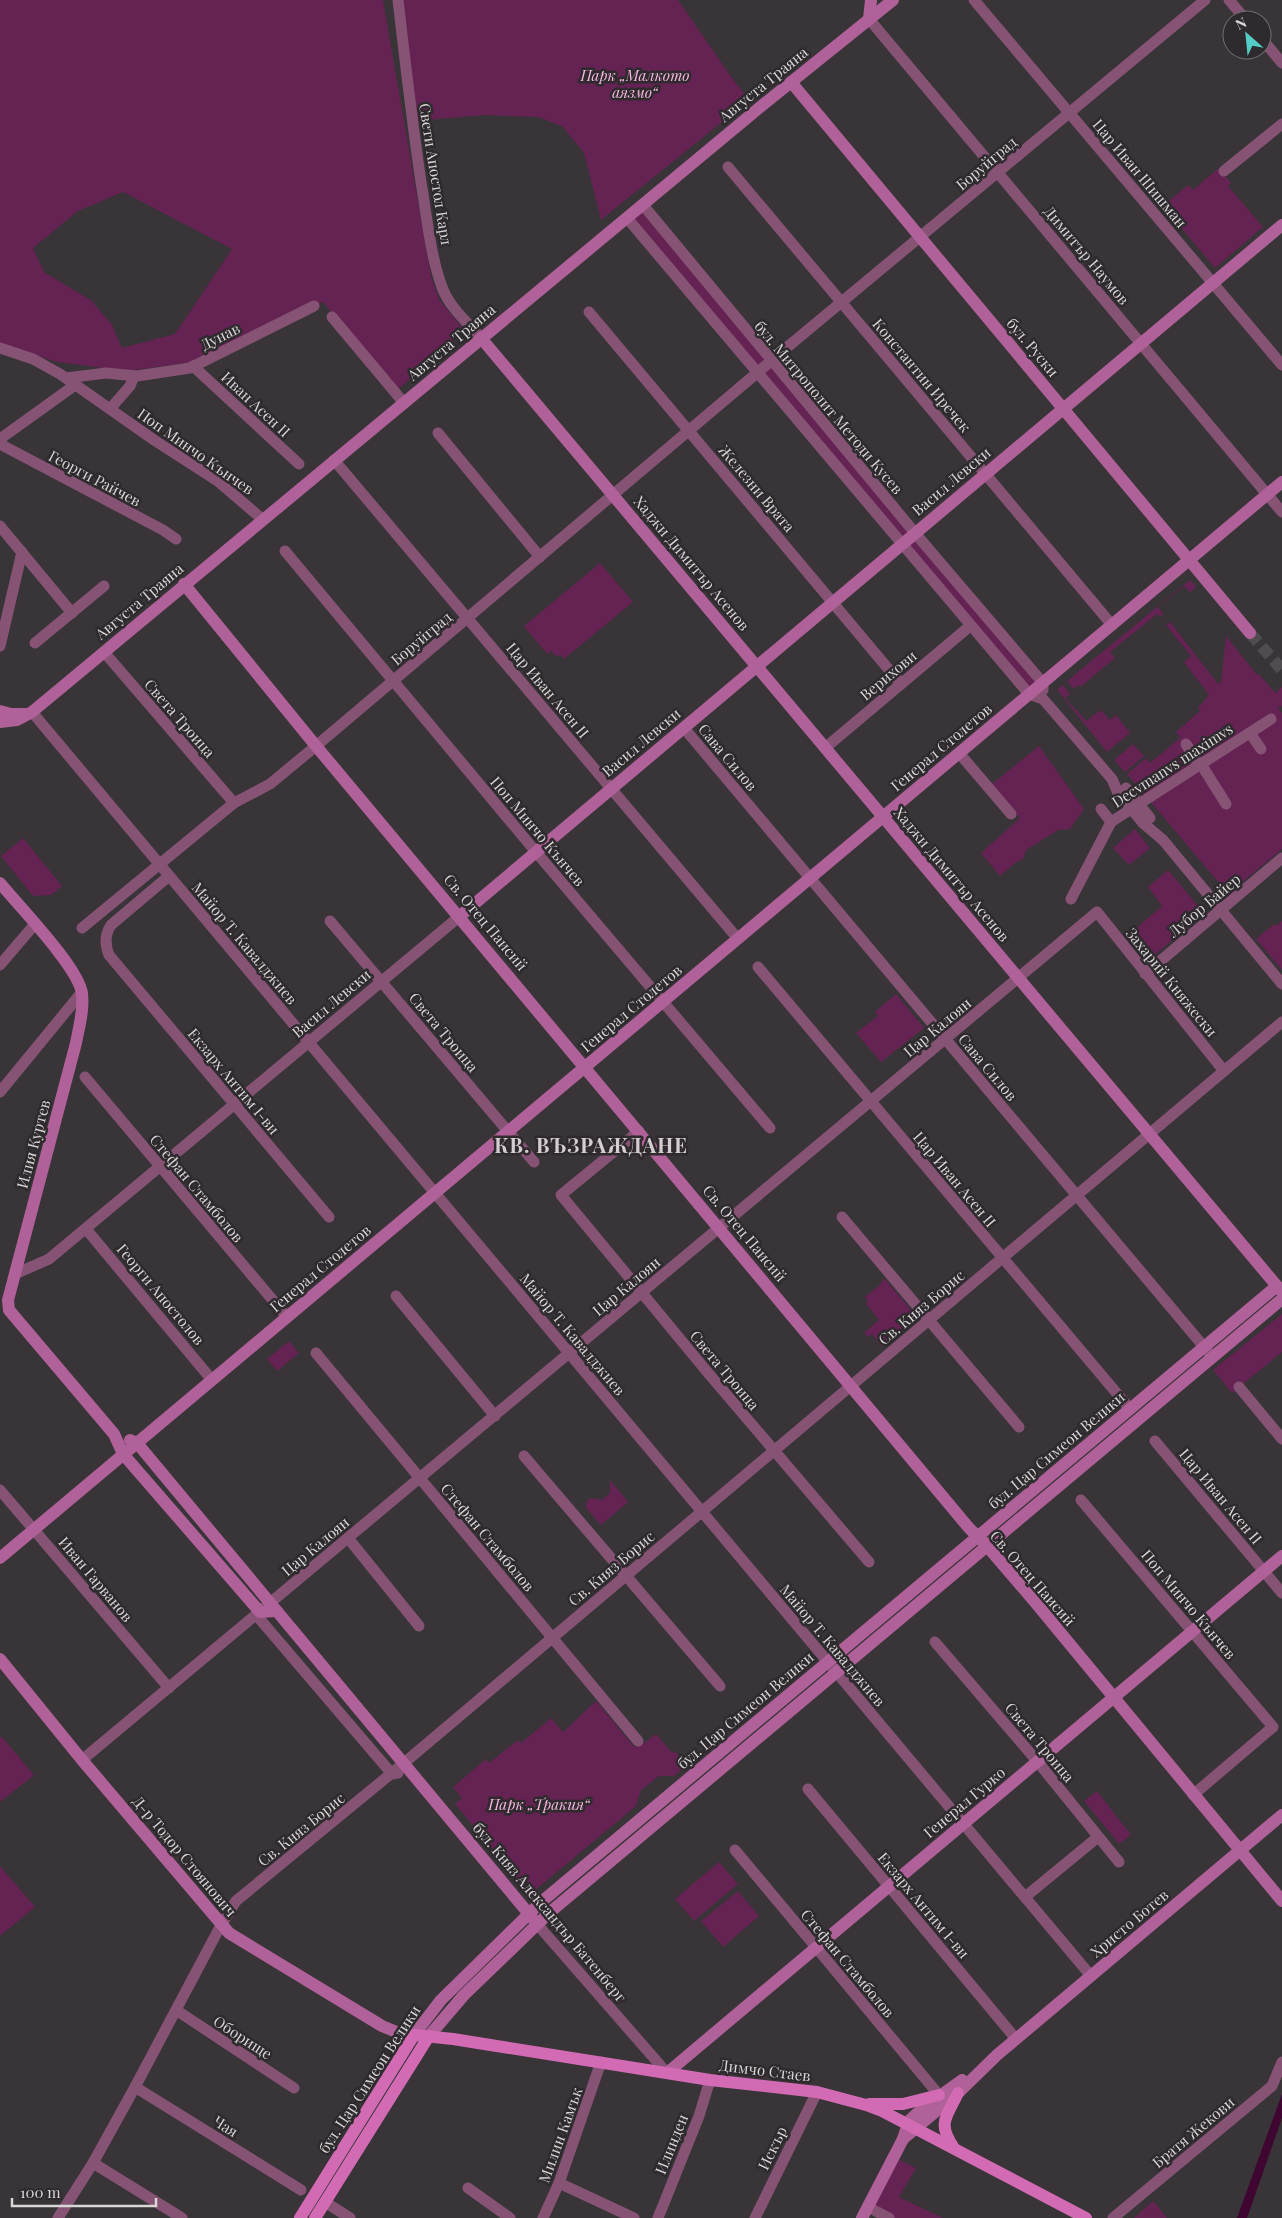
<svg xmlns="http://www.w3.org/2000/svg" width="1282" height="2218" font-family="'Playfair Display',serif">
	<style>
		.green { fill: #652353; fill-rule: evenodd }
		.water { fill: #3e0630 }
		.lines { fill: none; stroke-linecap: round; stroke-linejoin: round }
		.secondary-tunnel { stroke: #504c4f; stroke-width: 12; stroke-dasharray: 12 6; stroke-linecap: butt }
		.street { stroke: #865375; stroke-width: 11 }
		.secondary { stroke: #b16199; stroke-width: 12 }
		.primary { stroke: #d26bb4; stroke-width: 12 }
		.street-bridge { stroke: #865375; stroke-width: 11 }
		.labels { text-anchor: middle; dominant-baseline: central; stroke-width: 5; stroke-linejoin: round; paint-order: stroke }
		.park-label { font-size: 15px; font-style: italic; fill: #f7b6e0; stroke: #2e2a2d }
		.street-label { font-size: 15px; fill: #d9d6d8; stroke: #2e2a2d }
		.district-label { font-size: 20px; font-weight: bold; letter-spacing: 1px; fill: #d4ced2; stroke: #2e2a2d }
	</style>
	<rect width="100%" height="100%" fill="#383437"/>
	<g class="green">
		<path d="M 0,0 L 383,0 L 431,277 L 440,301 L 463,329 L 463,333 L 447,346 L 442,347 L 438,355 L 397,390 L 323,302 L 192,362 L 126,371 L 57,362 L 0,344 ZM 123,192 L 232,249 L 175,334 L 122,348 L 112,325 L 92,301 L 44,272 L 33,248 L 78,211 Z"/>
		<polygon points="402,0 678,0 732,78 749,100 601,220 584,153 562,126 538,117 484,115 415,121"/>
		<polygon points="1219,168 1231,183 1228,186 1263,227 1215,268 1163,206 1188,185 1193,190"/>
		<polygon points="643,205 1043,683 1029,694 627,218"/>
		<polygon points="600,563 633,602 564,659 561,655 556,656 551,651 547,654 524,626"/>
		<polygon points="1190,580 1196,587 1190,592 1184,586 1158,607 1163,614 1160,617 1157,614 1110,652 1115,658 1080,687 1078,685 1073,689 1067,681"/>
		<polygon points="1170,622 1218,684 1221,682 1226,636 1257,675 1259,674 1275,693 1282,687 1282,706 1278,708 1282,713 1282,849 1234,889 1235,892 1230,896 1127,774 1146,758 1150,763 1180,738 1176,732 1200,711 1198,708 1209,695 1184,662 1191,656 1166,625"/>
		<polygon points="1063,685 1070,694 1065,698 1086,721 1101,710 1110,720 1116,715 1130,733 1107,752 1057,690"/>
		<polygon points="1133,744 1144,756 1125,772 1114,760"/>
		<polygon points="1039,746 1084,809 1070,829 1058,830 1026,850 1023,859 1015,863 1000,876 981,853 1020,818 992,784"/>
		<polygon points="1135,829 1150,848 1129,865 1113,848"/>
		<polygon points="23,838 62,886 51,895 33,896 1,856"/>
		<polygon points="1168,870 1204,913 1149,960 1128,935 1162,906 1148,887"/>
		<polygon points="1282,921 1282,970 1256,939 1273,925 1277,925"/>
		<polygon points="896,994 924,1028 881,1062 856,1033 878,1016 875,1012"/>
		<polygon points="884,1278 916,1316 881,1346 872,1334 868,1337 864,1333 879,1320 866,1304 868,1301 865,1297 880,1285"/>
		<polygon points="1282,1314 1282,1352 1232,1393 1213,1370"/>
		<polygon points="289,1341 299,1353 277,1371 267,1359"/>
		<polygon points="610,1480 628,1502 601,1525 586,1508 587,1501 590,1498 602,1500 610,1493"/>
		<polygon points="596,1701 634,1747 640,1743 642,1745 656,1734 672,1753 675,1751 686,1766 674,1776 659,1776 641,1790 636,1806 534,1891 522,1877 518,1879 455,1804 462,1798 453,1787 486,1759 489,1763 518,1740 521,1743 551,1718 563,1732"/>
		<polygon points="2,1737 34,1775 0,1802 0,1738"/>
		<polygon points="1097,1791 1131,1835 1119,1844 1084,1801"/>
		<polygon points="719,1862 738,1884 694,1921 675,1899"/>
		<polygon points="0,1866 35,1907 0,1936"/>
		<polygon points="738,1891 759,1916 723,1947 701,1921"/>
		<polygon points="893,2157 916,2168 899,2197 943,2218 889,2218 868,2207"/>
		<polygon points="1153,2201 1167,2218 1134,2218"/>
	</g>
	<polygon class="water" points="1282,2094 1282,2118 1247,2218 1237,2218"/>
	<g class="lines">
		<polyline class="secondary-tunnel" points="1250,633 1282,670"/>
		<g class="street">
			<path d="M 398,0 C 405,61 412,121 421,182 C 427,217 430,254 442,287 C 449,307 468,323 481,338"/>
			<polyline points="974,0 1282,365"/>
			<polyline points="1229,0 1246,20"/>
			<polyline points="869,19 1282,512"/>
			<polyline points="1262,39 1282,63"/>
			<polyline points="728,167 1112,625"/>
			<polyline points="1224,171 1282,124"/>
			<polyline points="643,205 915,533 1043,683 1043,690"/>
			<polyline points="627,218 1029,694 1043,699 1112,779 1118,793"/>
			<polyline points="589,312 901,684"/>
			<polyline points="332,317 404,403"/>
			<polyline points="0,348 33,359 60,374 154,440 219,482 262,519"/>
			<polyline points="785,349 1205,0"/>
			<polyline points="193,366 299,464"/>
			<polyline points="66,378 106,373 137,376 190,368 314,306"/>
			<polyline points="110,409 130,386 134,376"/>
			<polyline points="438,433 540,557"/>
			<polyline points="0,439 75,385"/>
			<polyline points="0,444 163,530 176,539"/>
			<polyline points="334,460 738,939"/>
			<polyline points="0,526 72,613"/>
			<polyline points="285,551 536,852 770,1128"/>
			<polyline points="35,643 104,586"/>
			<polyline points="0,646 22,552"/>
			<polyline points="104,652 234,803"/>
			<polyline points="32,712 1091,1976"/>
			<polyline points="684,728 1210,1354"/>
			<polyline points="1250,733 1261,749"/>
			<polyline points="1186,744 1199,765"/>
			<polyline points="825,748 970,626"/>
			<polyline points="959,753 1011,814"/>
			<polyline points="1201,764 1226,804"/>
			<polyline points="1101,809 1111,822"/>
			<polyline points="1143,823 1163,840 1282,984"/>
			<path d="M 169,876 L 111,925 C 105,934 105,945 109,955 L 329,1217"/>
			<polyline points="1071,899 1111,822 1271,719"/>
			<polyline points="330,921 534,1162"/>
			<polyline points="82,928 234,803 270,784 316,746 771,361"/>
			<polyline points="0,965 35,924"/>
			<polyline points="758,967 1130,1409"/>
			<polyline points="1145,974 1282,858"/>
			<polyline points="85,1077 287,1317"/>
			<polyline points="0,1092 82,992"/>
			<polyline points="639,1131 561,1195 709,1374 869,1562"/>
			<polyline points="842,1217 1019,1427"/>
			<polyline points="86,1229 212,1380"/>
			<polyline points="15,1274 49,1259 460,916"/>
			<polyline points="396,1296 495,1416"/>
			<polyline points="316,1353 638,1741"/>
			<polyline points="1239,1387 1282,1439"/>
			<polyline points="1155,1441 1282,1593"/>
			<polyline points="524,1456 720,1686"/>
			<polyline points="0,1490 169,1688"/>
			<polyline points="1081,1500 1273,1727 1193,1795"/>
			<polyline points="348,1538 419,1626"/>
			<polyline points="260,1612 258,1617 392,1774 398,1773"/>
			<polyline points="935,1642 1037,1761 1119,1862"/>
			<polyline points="82,1760 1097,912 1224,1071"/>
			<polyline points="808,1789 1016,2039"/>
			<polyline points="735,1850 939,2095"/>
			<polyline points="1025,1897 1098,1837"/>
			<polyline points="537,1924 667,2073"/>
			<polyline points="176,2010 294,2088"/>
			<polyline points="135,2087 301,2190"/>
			<polyline points="93,2163 182,2218"/>
			<polyline points="559,2183 634,2218"/>
			<polyline points="468,2188 510,2218"/>
			<polyline points="325,2202 350,2218"/>
			<polyline points="868,2207 889,2218"/>
			<polyline points="58,2218 93,2163 135,2087 221,1925 236,1901 404,1763 1282,1022"/>
			<polyline points="543,2218 559,2183 601,2062"/>
			<polyline points="658,2218 699,2116 710,2080"/>
			<polyline points="755,2218 817,2092"/>
			<polyline points="1113,2218 1272,2086 1282,2062"/>
		</g>
		<g class="secondary">
			<polyline points="869,19 871,0"/>
			<polyline points="791,82 1250,633"/>
			<polyline points="481,338 1282,1292"/>
			<polyline points="184,584 316,746 969,1528 987,1546 1035,1602 1282,1901"/>
			<polyline points="0,711 11,714 25,714"/>
			<polyline points="0,722 17,720 32,712 759,108 893,0"/>
			<path d="M 0,883 C 18,905 80,969 82,994 C 84,1010 79,1027 76,1043 L 8,1300 L 9,1310 L 114,1434 L 123,1454 L 260,1612 L 276,1611"/>
			<polyline points="460,916 1282,225"/>
			<polyline points="130,1440 137,1443 534,1920"/>
			<polyline points="0,1558 1282,482"/>
			<polyline points="0,1659 82,1760 229,1933 382,2026 399,2033 414,2035 441,2000 540,1903 1277,1286"/>
			<polyline points="429,2036 464,1995 549,1913 1282,1299"/>
			<polyline points="667,2073 1282,1556"/>
			<polyline points="903,2139 958,2093 997,2055 1282,1815"/>
			<polyline points="862,2218 903,2139 909,2121 923,2108 962,2080"/>
		</g>
		<g class="primary">
			<polyline points="869,2104 903,2104 939,2095"/>
			<path d="M 954,2148 C 937,2123 946,2118 958,2093"/>
			<polyline points="300,2218 414,2035 453,2039 710,2080 817,2092 866,2105 882,2111 1086,2218"/>
			<polyline points="315,2218 429,2036"/>
		</g>
		<g class="street-bridge">
			<polyline points="1126,788 1150,818"/>
			<polyline points="1118,793 1143,823"/>
		</g>
	</g>
	<g class="labels">
		<g class="park-label">
			<text x="635" y="75">Парк „Малкото<tspan x="635" dy="17">аязмо“</tspan></text>
			<text x="539" y="1804">Парк „Тракия“</text>
		</g>
		<g class="street-label">
			<text transform="translate(763 84) rotate(-39)">Августа Траяна</text>
			<text transform="translate(986 163) rotate(-40)">Боруйград</text>
			<text transform="translate(1140 173) rotate(50)">Цар Иван Шишман</text>
			<text transform="translate(436 174) rotate(81)">Свети Апостол Карл</text>
			<text transform="translate(1087 255) rotate(50)">Димитър Наумов</text>
			<text transform="translate(220 336) rotate(-27)">Дунав</text>
			<text transform="translate(451 342) rotate(-40)">Августа Траяна</text>
			<text transform="translate(1033 347) rotate(50)">бул. Руски</text>
			<text transform="translate(922 375) rotate(50)">Константин Иречек</text>
			<text transform="translate(256 404) rotate(43)">Иван Асен ІІ</text>
			<text transform="translate(829 407) rotate(50)">бул. Митрополит Методи Кусев</text>
			<text transform="translate(196 451) rotate(35)">Поп Минчо Кънчев</text>
			<text transform="translate(95 478) rotate(28)">Георги Райчев</text>
			<text transform="translate(951 481) rotate(-40)">Васил Левски</text>
			<text transform="translate(757 488) rotate(50)">Железни Врата</text>
			<text transform="translate(692 563) rotate(50)">Хаджи Димитър Асенов</text>
			<text transform="translate(139 601) rotate(-40)">Августа Траяна</text>
			<text transform="translate(421 638) rotate(-40)">Боруйград</text>
			<text transform="translate(888 675) rotate(-40)">Верихови</text>
			<text transform="translate(548 690) rotate(50)">Цар Иван Асен II</text>
			<text transform="translate(180 718) rotate(49)">Света Троица</text>
			<text transform="translate(641 742) rotate(-40)">Васил Левски</text>
			<text transform="translate(941 747) rotate(-40)">Генерал Столетов</text>
			<text transform="translate(728 757) rotate(50)">Сава Силов</text>
			<text transform="translate(1172 765) rotate(-33)">Decvmanvs maximvs</text>
			<text transform="translate(538 831) rotate(50)">Поп Минчо Кънчев</text>
			<text transform="translate(952 874) rotate(50)">Хаджи Димитър Асенов</text>
			<text transform="translate(1204 905) rotate(-40)">Лубор Байер</text>
			<text transform="translate(486 922) rotate(50)">Св. Отец Паисий</text>
			<text transform="translate(245 943) rotate(50)">Майор Т. Кавалджиев</text>
			<text transform="translate(1172 982) rotate(51)">Захарий Княжески</text>
			<text transform="translate(331 1003) rotate(-40)">Васил Левски</text>
			<text transform="translate(631 1008) rotate(-40)">Генерал Столетов</text>
			<text transform="translate(937 1027) rotate(-40)">Цар Калоян</text>
			<text transform="translate(444 1032) rotate(50)">Света Троица</text>
			<text transform="translate(988 1067) rotate(50)">Сава Силов</text>
			<text transform="translate(234 1081) rotate(50)">Екзарх Антим I-ви</text>
			<text transform="translate(33 1144) rotate(-75)">Илия Куртев</text>
			<text transform="translate(955 1179) rotate(50)">Цар Иван Асен II</text>
			<text transform="translate(197 1188) rotate(50)">Стефан Стамболов</text>
			<text transform="translate(745 1233) rotate(50)">Св. Отец Паисий</text>
			<text transform="translate(320 1268) rotate(-40)">Генерал Столетов</text>
			<text transform="translate(626 1286) rotate(-40)">Цар Калоян</text>
			<text transform="translate(161 1294) rotate(50)">Георги Апостолов</text>
			<text transform="translate(921 1307) rotate(-40)">Св. Княз Борис</text>
			<text transform="translate(573 1334) rotate(50)">Майор Т. Кавалджиев</text>
			<text transform="translate(725 1370) rotate(50)">Света Троица</text>
			<text transform="translate(1056 1450) rotate(-40)">бул. Цар Симеон Велики</text>
			<text transform="translate(1221 1496) rotate(50)">Цар Иван Асен II</text>
			<text transform="translate(488 1537) rotate(50)">Стефан Стамболов</text>
			<text transform="translate(315 1546) rotate(-40)">Цар Калоян</text>
			<text transform="translate(611 1568) rotate(-40)">Св. Княз Борис</text>
			<text transform="translate(1033 1578) rotate(49)">Св. Отец Паисий</text>
			<text transform="translate(96 1579) rotate(50)">Иван Гарванов</text>
			<text transform="translate(1189 1604) rotate(50)">Поп Минчо Кънчев</text>
			<text transform="translate(833 1645) rotate(50)">Майор Т. Кавалджиев</text>
			<text transform="translate(745 1710) rotate(-40)">бул. Цар Симеон Велики</text>
			<text transform="translate(1040 1742) rotate(50)">Света Троица</text>
			<text transform="translate(964 1802) rotate(-40)">Генерал Гурко</text>
			<text transform="translate(301 1829) rotate(-39)">Св. Княз Борис</text>
			<text transform="translate(185 1856) rotate(50)">Д-р Тодор Стоянович</text>
			<text transform="translate(924 1905) rotate(50)">Екзарх Антим I-ви</text>
			<text transform="translate(550 1912) rotate(50)">бул. Княз Александър Батенберг</text>
			<text transform="translate(1129 1923) rotate(-40)">Христо Ботев</text>
			<text transform="translate(848 1963) rotate(50)">Стефан Стамболов</text>
			<text transform="translate(243 2037) rotate(33)">Оборище</text>
			<text transform="translate(765 2070) rotate(7)">Димчо Стаев</text>
			<text transform="translate(369 2079) rotate(-57)">бул. Цар Симеон Велики</text>
			<text transform="translate(226 2126) rotate(32)">Чая</text>
			<text transform="translate(1193 2132) rotate(-40)">Братя Жекови</text>
			<text transform="translate(560 2135) rotate(-70)">Милин Камък</text>
			<text transform="translate(671 2144) rotate(-68)">Илинден</text>
			<text transform="translate(772 2148) rotate(-64)">Искър</text>
		</g>
		<g class="district-label">
			<text x="591" y="1144">КВ. ВЪЗРАЖДАНЕ</text>
		</g>
	</g>
	<g transform="translate(1247 35) rotate(333)"><circle r="24" fill="#2e2a2d" stroke="#726f71"/>
	<path d="M0-4L9 19L0 12L-9 19Z" fill="#54cdc6"/>
	<text y="-8" font-size="14" font-weight="bold" text-anchor="middle" fill="#d9d6d8">N</text>
	</g>
	<path d="M12 2198v8h144v-8" fill="none" stroke="#d9d6d8" stroke-width="2.5"/>
	<text x="20" y="2198" font-size="15" fill="#d9d6d8" stroke="#2e2a2d" stroke-width="4" paint-order="stroke">100 m</text>
</svg>
